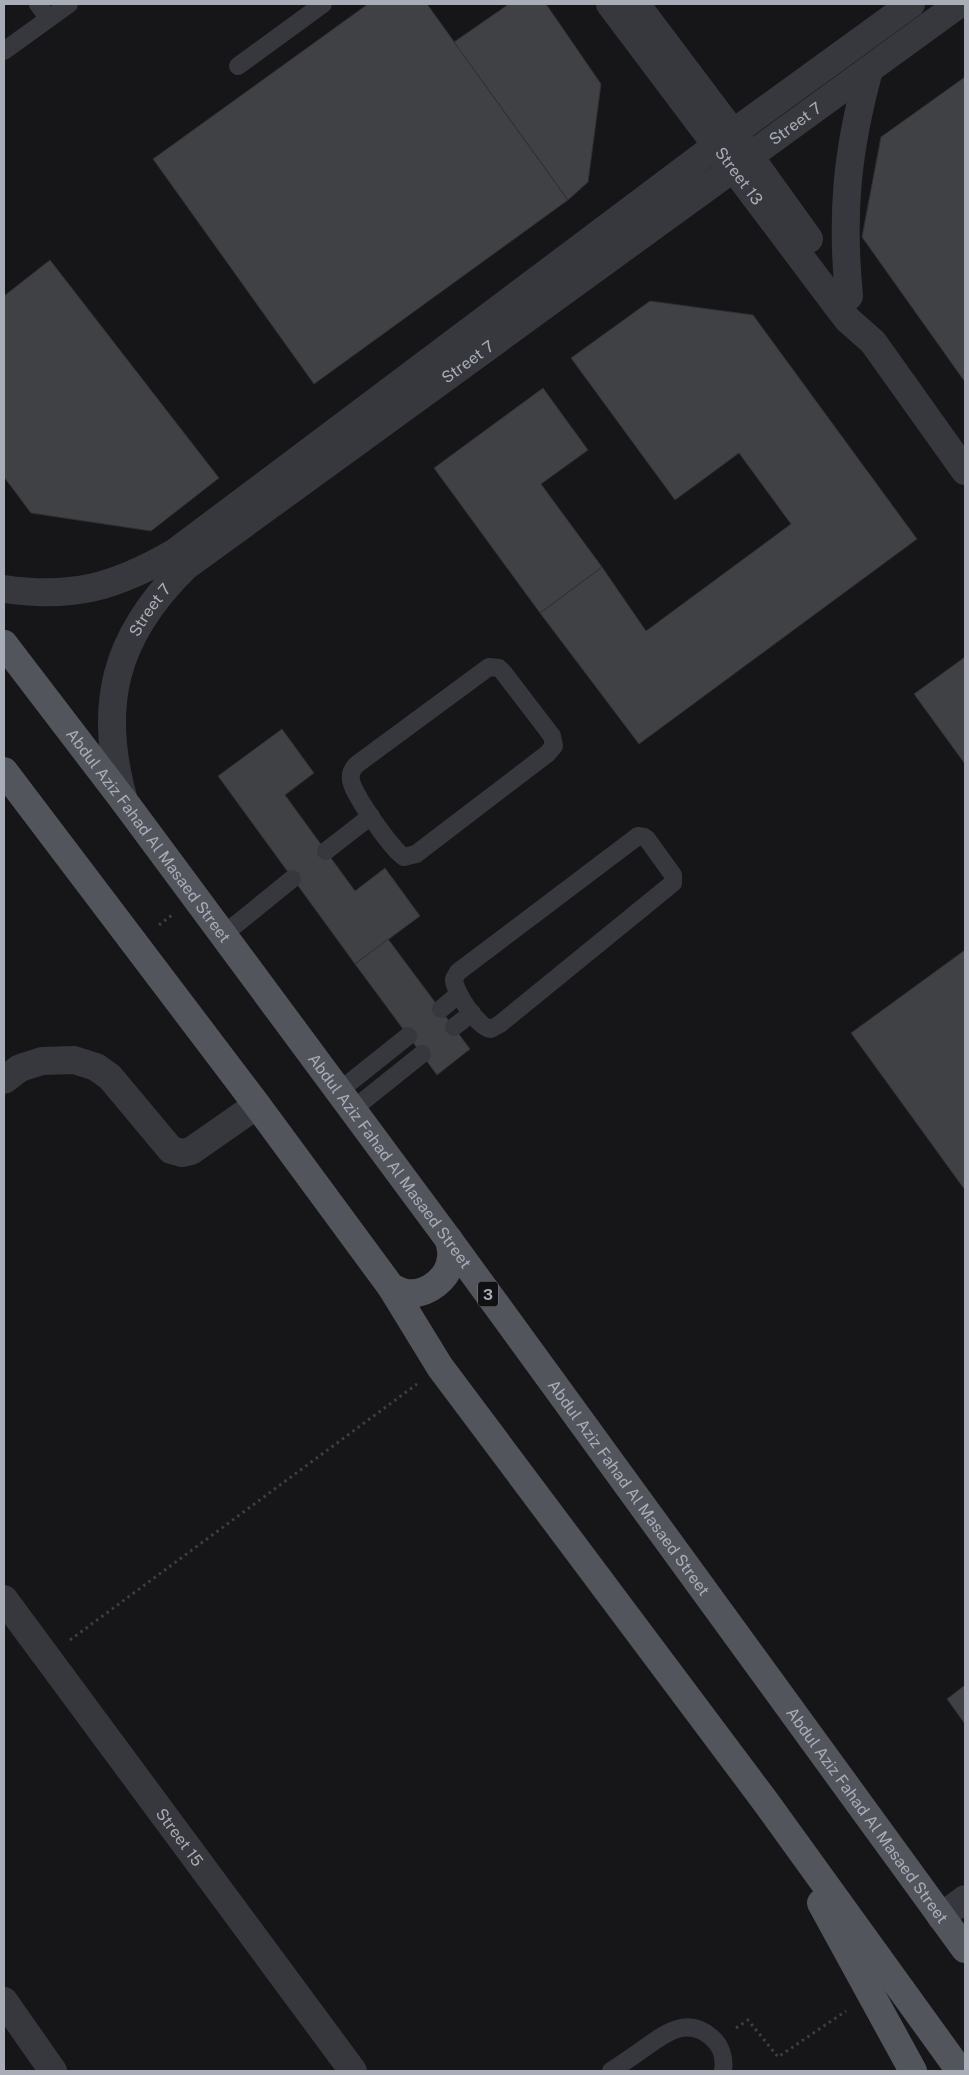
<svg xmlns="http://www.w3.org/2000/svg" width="969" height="2075" font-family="'Public Sans',sans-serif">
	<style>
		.building { fill: #404145; stroke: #303034 }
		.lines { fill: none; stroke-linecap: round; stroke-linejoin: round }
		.path { stroke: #3d3f44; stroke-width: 3; stroke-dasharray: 2.5 4; stroke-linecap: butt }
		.service { stroke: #37383d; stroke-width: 18 }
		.minor { stroke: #37383d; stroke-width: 28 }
		.tertiary { stroke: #37383d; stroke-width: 28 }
		.primary { stroke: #53555c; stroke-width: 28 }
		.labels { text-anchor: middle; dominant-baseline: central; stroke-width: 4; stroke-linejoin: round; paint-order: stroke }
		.shield { fill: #111113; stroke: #7b7e86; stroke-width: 1 }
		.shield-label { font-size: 15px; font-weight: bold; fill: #a8adb8 }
		.street-label { font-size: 16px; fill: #a8adb8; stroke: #111113 }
	</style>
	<rect width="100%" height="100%" fill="#161618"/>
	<g class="building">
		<polygon points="368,4 427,4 568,200 314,384 153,159"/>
		<polygon points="509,4 546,4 601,84 588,182 568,200 454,42"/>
		<polygon points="965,77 965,382 862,237 881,137"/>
		<polygon points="50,260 219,478 151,531 31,513 4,477 4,296"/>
		<polygon points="650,301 753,315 917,539 639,744 540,613 602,567 646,631 791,524 739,453 675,500 571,358"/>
		<polygon points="543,388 588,450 541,484 602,567 540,613 434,468"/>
		<polygon points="965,657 965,764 914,694"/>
		<polygon points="282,729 314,773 285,795 355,891 385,868 420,916 355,964 218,776"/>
		<polygon points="388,939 470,1049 437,1075 355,964"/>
		<polygon points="965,950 965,1190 851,1033"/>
		<polygon points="965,1685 965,1724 947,1699"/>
	</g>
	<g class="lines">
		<g class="path">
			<polyline points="159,925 172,915"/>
			<polyline points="70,1640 417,1384"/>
			<polyline points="736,2028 748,2020 778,2057 846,2011"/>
		</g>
		<g class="service">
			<polyline points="38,4 48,18"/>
			<polyline points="4,51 69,4"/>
			<polyline points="238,66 323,4"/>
			<path d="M 489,667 L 499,668 L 503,672 L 552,736 L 554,746 L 547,754 L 416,854 L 404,857 C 393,851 352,793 351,780 C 350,773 352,770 356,765 Z"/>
			<path d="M 638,836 L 644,837 L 647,839 L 673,875 L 673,883 L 500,1024 L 491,1029 C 478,1028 454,991 454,979 L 458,972 Z"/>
			<polyline points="326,851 371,816"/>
			<polyline points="223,935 292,879"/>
			<polyline points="441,1009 459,994"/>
			<polyline points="454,1027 472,1013"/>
			<polyline points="339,1091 408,1036"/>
			<polyline points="352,1110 422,1054"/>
			<path d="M 611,2071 C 623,2063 635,2055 646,2047 C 667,2032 688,2017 711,2037 C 721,2045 725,2058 723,2071"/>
		</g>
		<g class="minor">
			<path id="s1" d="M 610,4 L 838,307 L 848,320 L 873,342 L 965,471"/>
			<polyline points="636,4 733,133 809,239"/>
			<polyline points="4,1080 20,1068 42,1061 74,1060 96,1067 110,1077 171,1150 182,1153 191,1151 257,1105"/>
			<path id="s2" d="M 4,1599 L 353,2071"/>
			<polyline points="941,1917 965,1899"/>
			<polyline points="4,2001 53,2071"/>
		</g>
		<g class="tertiary">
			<path d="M 849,296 C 841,213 847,151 869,70"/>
			<path d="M 4,589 C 72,599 115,587 174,553 L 733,133 L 911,4"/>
			<path id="s3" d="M 124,801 C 97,706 114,637 185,567 L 959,4"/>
		</g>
		<g class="primary">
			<path id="s4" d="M 4,644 L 124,801 L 449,1240 L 965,1949"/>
			<polyline points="4,771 257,1105 391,1287 440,1367 765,1801 960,2071"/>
			<path d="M 391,1287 C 395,1289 401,1292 406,1293 C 427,1296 450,1278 451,1257 C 452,1252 450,1246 449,1240"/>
			<polyline points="821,1903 913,2071"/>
		</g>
	</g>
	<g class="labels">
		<rect class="shield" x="478" y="1281.5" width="20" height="25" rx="4"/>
		<g class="shield-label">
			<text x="488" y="1294">3</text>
		</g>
		<g class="street-label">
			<text stroke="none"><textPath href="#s3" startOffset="1011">Street 7</textPath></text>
			<text stroke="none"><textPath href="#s1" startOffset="215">Street 13</textPath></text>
			<text stroke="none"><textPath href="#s3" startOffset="606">Street 7</textPath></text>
			<text stroke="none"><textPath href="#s3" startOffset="201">Street 7</textPath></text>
			<text stroke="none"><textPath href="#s4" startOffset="240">Abdul Aziz Fahad Al Masaed Street</textPath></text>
			<text stroke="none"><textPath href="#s4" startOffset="645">Abdul Aziz Fahad Al Masaed Street</textPath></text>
			<text stroke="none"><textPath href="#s4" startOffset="1050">Abdul Aziz Fahad Al Masaed Street</textPath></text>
			<text stroke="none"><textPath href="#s4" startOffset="1455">Abdul Aziz Fahad Al Masaed Street</textPath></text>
			<text stroke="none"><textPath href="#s2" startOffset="296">Street 15</textPath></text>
		</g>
	</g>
	<rect width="969" height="2075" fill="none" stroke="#a8adb8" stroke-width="10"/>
</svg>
